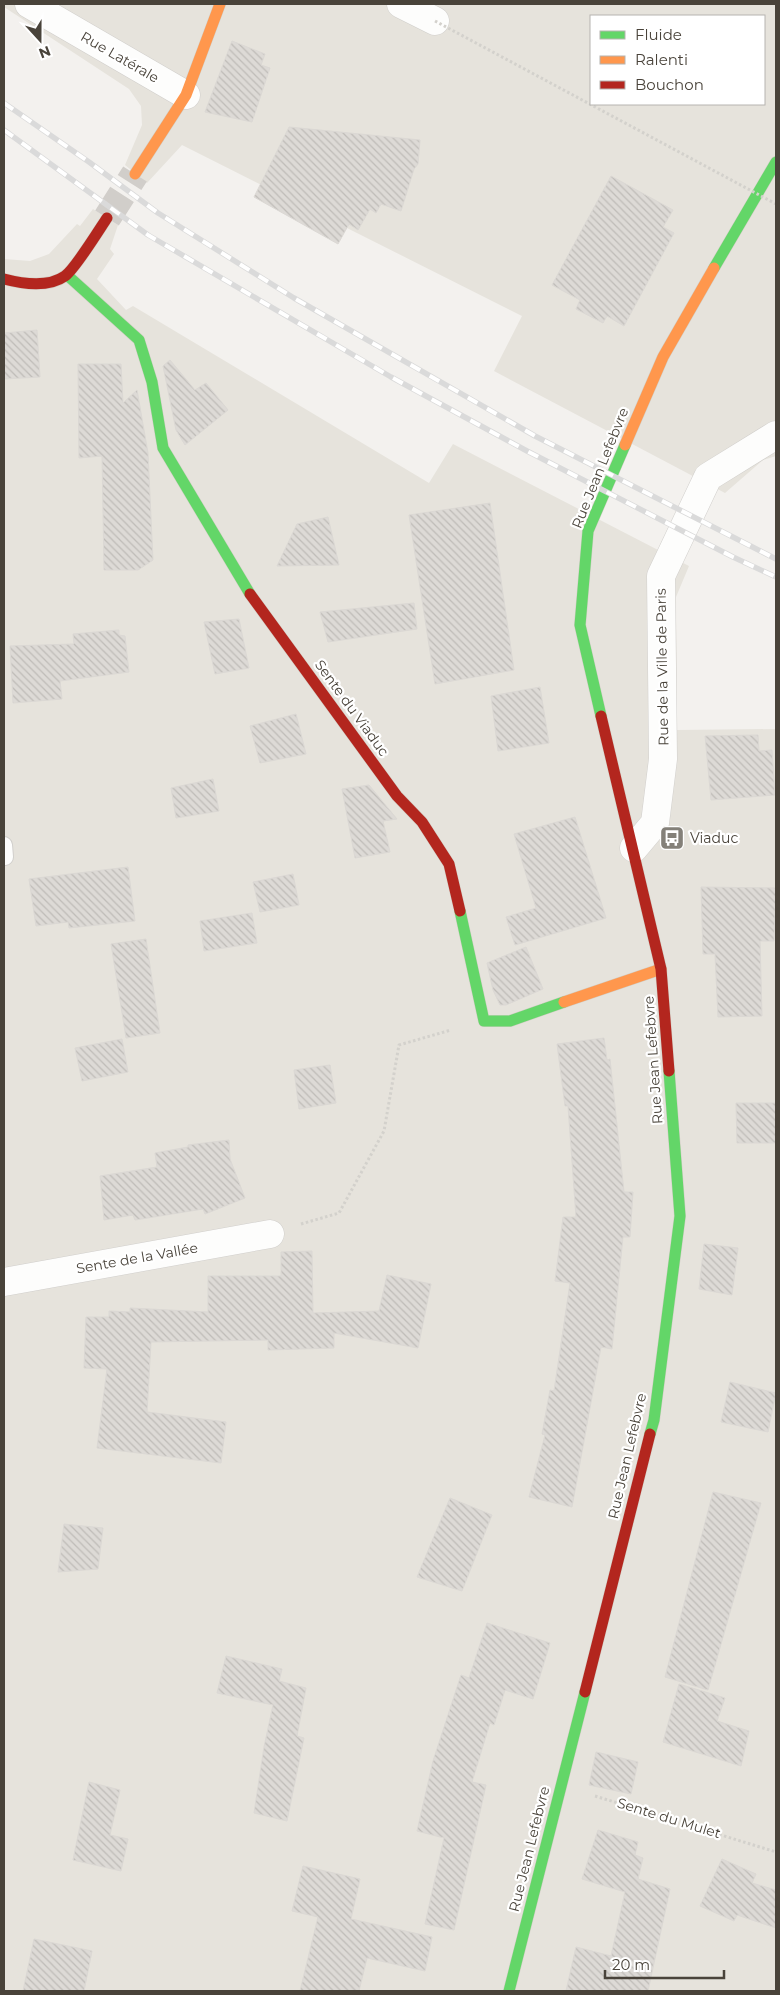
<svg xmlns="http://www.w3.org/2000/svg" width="780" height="1995" font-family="Montserrat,sans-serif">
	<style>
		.residential { fill: #e6e3dc; fill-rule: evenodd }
		.building { fill: url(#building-back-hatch); stroke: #dbd8d4 }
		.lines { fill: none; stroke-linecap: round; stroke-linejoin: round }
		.secondary-tunnel { stroke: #d1ceca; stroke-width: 28; stroke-dasharray: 28 14; stroke-linecap: butt }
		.lane-casing { stroke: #d1cfcc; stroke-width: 18 }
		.street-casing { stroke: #d1cfcc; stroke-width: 29 }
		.fast-casing { stroke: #d2cec5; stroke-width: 12 }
		.slow-casing { stroke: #d2cec5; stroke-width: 12 }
		.jam-casing { stroke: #d2cec5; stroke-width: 12 }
		.path { stroke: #d3d1cc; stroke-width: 3; stroke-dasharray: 2.5 2.5; stroke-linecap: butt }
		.lane { stroke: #fdfdfc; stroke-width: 16 }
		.street { stroke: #fdfdfc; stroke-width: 28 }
		.fast { stroke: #63d668; stroke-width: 11 }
		.slow { stroke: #ff974d; stroke-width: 11 }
		.jam { stroke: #b3261e; stroke-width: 11 }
		.rail-casing { stroke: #dadada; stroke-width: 5.5 }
		.rail { stroke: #fff; stroke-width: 4; stroke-dasharray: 11; stroke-linecap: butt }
		.path-bridge { stroke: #d3d1cc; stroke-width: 3; stroke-dasharray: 2.5 2.5; stroke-linecap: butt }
		.labels { text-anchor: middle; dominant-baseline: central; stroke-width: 4.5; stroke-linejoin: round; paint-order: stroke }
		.street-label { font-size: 14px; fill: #49433a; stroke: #fff }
		.poi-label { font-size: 14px; fill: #49433a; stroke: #fff; text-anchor: start }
	</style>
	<defs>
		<pattern id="building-back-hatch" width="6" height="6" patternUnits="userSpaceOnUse" patternTransform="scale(1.25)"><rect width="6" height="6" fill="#dddad6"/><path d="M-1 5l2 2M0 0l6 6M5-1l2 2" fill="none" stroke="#bfbcb8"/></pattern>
	</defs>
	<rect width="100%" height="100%" fill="#f3f1ee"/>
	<g class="residential">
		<path d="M 4,4 L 776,4 L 776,456 L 763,460 L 725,493 L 494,371 L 522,316 L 182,145 L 147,183 L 125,165 L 142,125 L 141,106 L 129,89 L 4,7 ZM 591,16 L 764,16 L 764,104 L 591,104 Z"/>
		<polygon points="93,209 118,225 110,249 114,254 97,279 126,310 133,306 429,483 453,444 689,566 676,597 677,730 776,729 776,1991 4,1991 4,259 30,261 49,254 77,224 80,226"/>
	</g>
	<g class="building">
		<polygon points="232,41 265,54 261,65 270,68 252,122 205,112"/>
		<polygon points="289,127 420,140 418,164 414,169 401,211 381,204 376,213 370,209 358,230 349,224 338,244 254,197"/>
		<polygon points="611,176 673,210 663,227 674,233 624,326 607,316 603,323 576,309 580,300 552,285"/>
		<polygon points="37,330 40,377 4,379 4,333"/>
		<polygon points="170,360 195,390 206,383 228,410 185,445 176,430 163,366"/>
		<polygon points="78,364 121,364 123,403 137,390 148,453 153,560 138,570 104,570 102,456 79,458"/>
		<polygon points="490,503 514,670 435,684 409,515"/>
		<polygon points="328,517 339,565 277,566 297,524"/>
		<polygon points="414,603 417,629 328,642 320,612"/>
		<polygon points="239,619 249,668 215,674 204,622"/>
		<polygon points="119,630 119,635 125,636 129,672 60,681 62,699 13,703 10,646 74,644 73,634"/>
		<polygon points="540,687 549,743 498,751 491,696"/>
		<polygon points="296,714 306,754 260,763 250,726"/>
		<polygon points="758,735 759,751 772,750 775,795 711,800 705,736"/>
		<polygon points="213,779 219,811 176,818 171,788"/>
		<polygon points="369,785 397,819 383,821 390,852 355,858 342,789"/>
		<polygon points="575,817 606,918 515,945 506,917 536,908 514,834"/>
		<polygon points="128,867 135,921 69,928 68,922 36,926 29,879"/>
		<polygon points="293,874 299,905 260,912 253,882"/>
		<polygon points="701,887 776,888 774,941 760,941 762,1016 718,1017 715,954 703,954"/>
		<polygon points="252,913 257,943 204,951 200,921"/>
		<polygon points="146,939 160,1033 126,1038 111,944"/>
		<polygon points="526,947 543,989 506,1005 500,1005 493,990 487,963"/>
		<polygon points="604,1038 607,1060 610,1059 624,1192 633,1192 630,1237 623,1237 612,1349 601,1347 572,1507 529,1497 545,1435 542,1434 550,1390 554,1391 570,1283 555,1281 563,1217 576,1217 568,1106 565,1106 557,1044"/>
		<polygon points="122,1039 128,1072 82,1081 75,1048"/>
		<polygon points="330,1065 336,1103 299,1109 294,1070"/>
		<polygon points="736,1103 776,1103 776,1143 737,1143"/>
		<polygon points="229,1140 230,1159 245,1198 205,1214 203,1209 135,1220 133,1215 104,1220 100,1176 157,1167 155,1153 188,1147 188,1145"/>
		<polygon points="704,1244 738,1248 732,1295 699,1289"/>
		<polygon points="312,1251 313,1313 379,1311 387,1275 431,1284 418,1348 334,1333 334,1348 268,1350 268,1340 151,1342 147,1412 226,1422 221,1463 97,1448 107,1369 84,1368 86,1317 109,1317 109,1311 130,1312 130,1308 208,1312 208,1276 281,1276 281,1252"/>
		<polygon points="730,1382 776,1393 768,1432 721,1422"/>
		<polygon points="713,1492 761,1503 708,1690 665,1677"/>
		<polygon points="450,1498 492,1515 462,1591 417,1577"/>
		<polygon points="64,1524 103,1528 98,1569 58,1572"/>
		<polygon points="487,1623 550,1643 533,1699 505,1690 494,1725 490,1723 472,1782 486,1785 454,1930 425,1924 444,1838 417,1831 433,1761 461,1675 469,1678"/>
		<polygon points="226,1656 282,1669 279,1681 306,1688 297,1736 304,1738 287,1821 254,1813 264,1747 273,1705 217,1693"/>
		<polygon points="679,1684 725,1698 717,1721 749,1731 741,1766 663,1742"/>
		<polygon points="596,1752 638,1762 631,1794 589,1785"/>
		<polygon points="89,1782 120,1790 110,1835 128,1839 121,1871 73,1860"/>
		<polygon points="598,1830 638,1842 635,1855 643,1858 638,1879 670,1889 648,1991 566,1991 576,1947 611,1956 625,1892 582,1879"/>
		<polygon points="722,1859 756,1874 752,1883 776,1890 776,1928 737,1915 734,1921 700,1906"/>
		<polygon points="303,1866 360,1879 351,1919 432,1937 425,1971 367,1958 359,1991 300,1991 318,1917 292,1911"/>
		<polygon points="34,1939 92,1951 84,1991 23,1991"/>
	</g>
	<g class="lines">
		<polyline class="secondary-tunnel" points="107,218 135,174"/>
		<defs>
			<polyline id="lane" points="4,845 5,857"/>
			<g id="street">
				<polyline points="29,4 186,95"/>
				<polyline points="401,4 435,21"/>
				<polyline points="634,848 655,823 663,759 661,576 708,477 776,435"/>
				<polyline points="4,1282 270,1234"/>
			</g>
			<g id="fast">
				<polyline points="714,268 776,162"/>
				<polyline points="67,275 139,340 152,382 163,448 250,594"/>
				<polyline points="601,716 580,625 588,531 625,445"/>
				<polyline points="460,911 484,1021 510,1021 564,1002"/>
				<polyline points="650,1434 654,1420 680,1216 669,1071"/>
				<polyline points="509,1991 585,1692"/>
			</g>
			<g id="slow">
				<polyline points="135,174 186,95 220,4"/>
				<polyline points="625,445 663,357 714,268"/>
				<polyline points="564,1002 661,969"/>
			</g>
			<g id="jam">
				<path d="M 4,279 C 23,284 48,288 65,276 C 75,269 99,230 107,218"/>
				<polyline points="250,594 397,796 422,822 449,864 460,911"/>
				<polyline points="601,716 661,969 669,1071"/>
				<polyline points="585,1692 650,1434"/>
			</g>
		</defs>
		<use href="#lane" class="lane-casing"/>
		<use href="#street" class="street-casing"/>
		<use href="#fast" class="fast-casing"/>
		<use href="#slow" class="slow-casing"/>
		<use href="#jam" class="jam-casing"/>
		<g class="path">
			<polyline points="301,1224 339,1213 384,1131 399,1045 451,1030"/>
			<polyline points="595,1796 776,1852"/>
		</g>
		<use href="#lane" class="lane"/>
		<use href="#street" class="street"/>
		<use href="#fast" class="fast"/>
		<use href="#slow" class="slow"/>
		<use href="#jam" class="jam"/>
		<defs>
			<g id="rail">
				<polyline points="4,103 89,162 158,213 294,298 535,436 776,559"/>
				<polyline points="4,130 148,235 391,377 527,451 733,557 776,577"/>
			</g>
		</defs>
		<use href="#rail" class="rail-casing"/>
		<use href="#rail" class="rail"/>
		<polyline class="path-bridge" points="435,21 776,204"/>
	</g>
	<defs>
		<symbol id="bus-square" viewBox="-11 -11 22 22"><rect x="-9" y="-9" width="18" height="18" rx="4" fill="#848079" stroke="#fff"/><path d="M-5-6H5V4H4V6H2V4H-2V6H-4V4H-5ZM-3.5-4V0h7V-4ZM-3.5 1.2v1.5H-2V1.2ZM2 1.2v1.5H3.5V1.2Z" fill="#fff"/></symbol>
	</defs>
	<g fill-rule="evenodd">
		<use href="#bus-square" x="658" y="824" width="28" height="28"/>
	</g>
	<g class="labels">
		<g class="street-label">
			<text transform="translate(120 57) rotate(30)">Rue Latérale</text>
			<text transform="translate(600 468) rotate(-68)">Rue Jean Lefebvre</text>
			<text transform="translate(662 667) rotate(-91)">Rue de la Ville de Paris</text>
			<text transform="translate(352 708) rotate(54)">Sente du Viaduc</text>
			<text transform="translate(653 1060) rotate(-94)">Rue Jean Lefebvre</text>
			<text transform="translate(137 1258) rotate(-10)">Sente de la Vallée</text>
			<text transform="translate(627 1456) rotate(-77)">Rue Jean Lefebvre</text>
			<text transform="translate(669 1818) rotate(17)">Sente du Mulet</text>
			<text transform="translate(529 1849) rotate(-76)">Rue Jean Lefebvre</text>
		</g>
		<g class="poi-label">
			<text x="690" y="838">Viaduc</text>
		</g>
	</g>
	<rect width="780" height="1995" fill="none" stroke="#49433a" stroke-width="10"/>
	<rect x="590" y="15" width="175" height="90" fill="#ffffff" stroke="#b6b4b0"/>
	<rect x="600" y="31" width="25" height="8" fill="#63d668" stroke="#b6b4b0"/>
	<text x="635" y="40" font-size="15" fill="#49433a">Fluide</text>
	<rect x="600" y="56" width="25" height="8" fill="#ff974d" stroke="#b6b4b0"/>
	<text x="635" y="65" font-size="15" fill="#49433a">Ralenti</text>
	<rect x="600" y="81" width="25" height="8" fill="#b3261e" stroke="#b6b4b0"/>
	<text x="635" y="90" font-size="15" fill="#49433a">Bouchon</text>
	<g transform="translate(40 40) rotate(159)" stroke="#ffffff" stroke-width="4" paint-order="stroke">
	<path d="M0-4L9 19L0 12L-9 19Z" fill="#49433a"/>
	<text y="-8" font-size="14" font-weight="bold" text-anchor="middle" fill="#49433a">N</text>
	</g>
	<path d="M605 1970v8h119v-8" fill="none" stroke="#49433a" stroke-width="2.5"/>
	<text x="612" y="1970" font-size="15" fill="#49433a" stroke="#ffffff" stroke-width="4" paint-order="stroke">20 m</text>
</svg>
